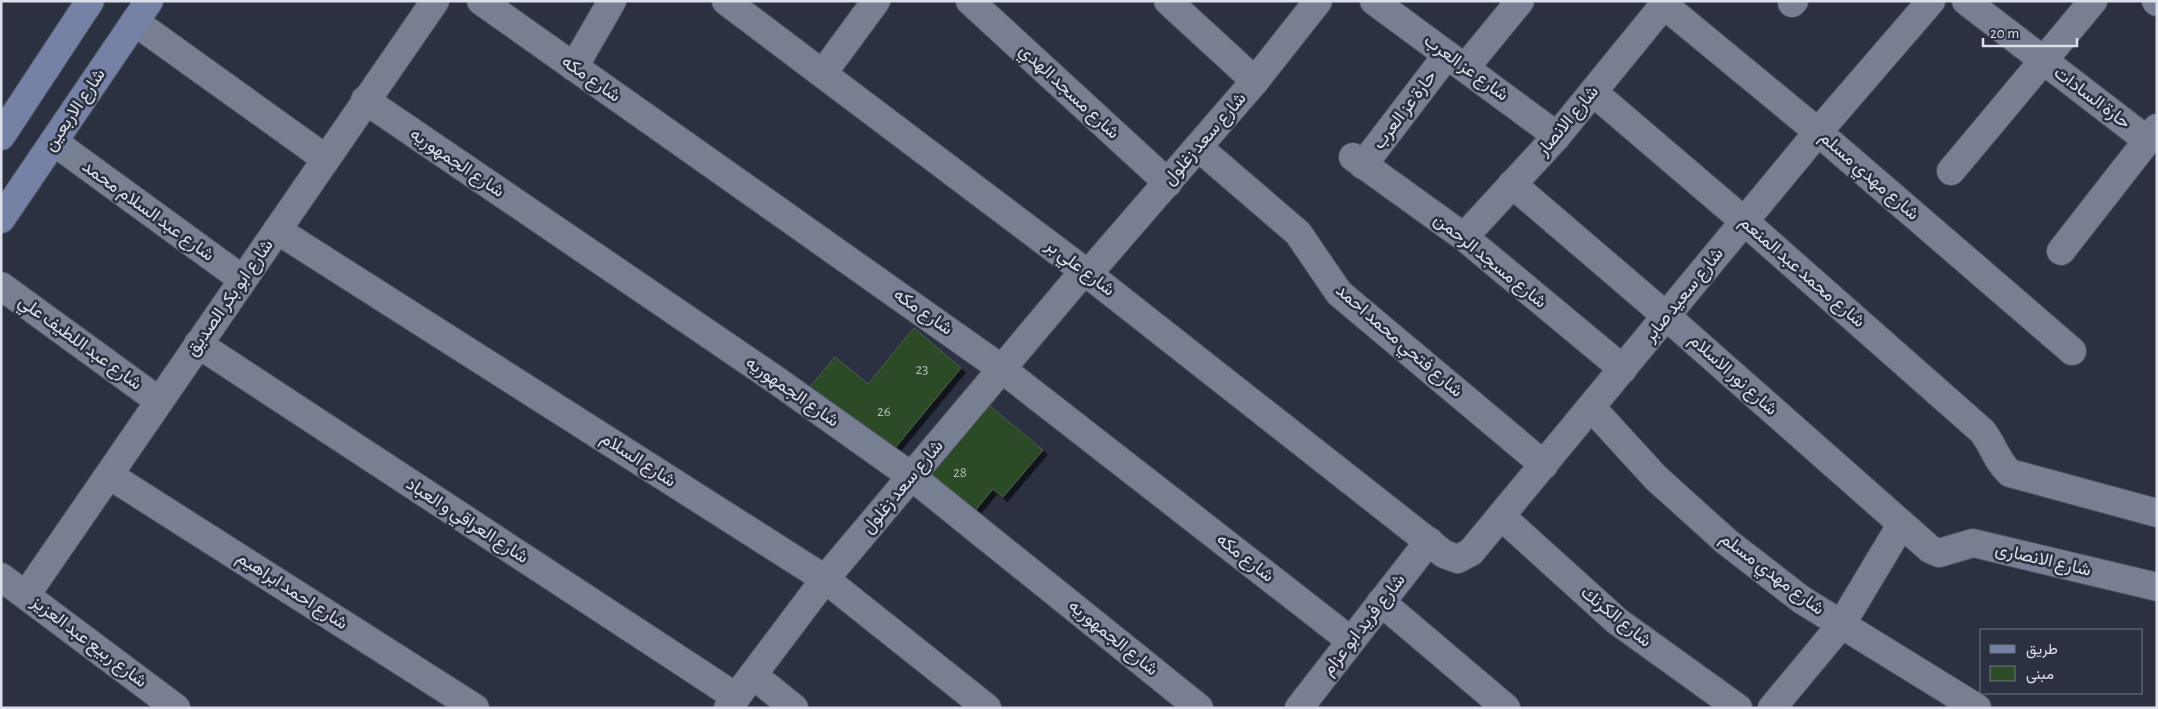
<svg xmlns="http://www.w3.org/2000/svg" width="2158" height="709" font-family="'Alegreya Sans',Vazirmatn,sans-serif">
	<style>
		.building { fill: #2c4b27; stroke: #505d4e; filter: url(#shadow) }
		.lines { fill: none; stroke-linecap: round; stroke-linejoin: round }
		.street-casing { stroke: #484d5b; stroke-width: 30 }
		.secondary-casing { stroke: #484d5b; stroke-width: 30 }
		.street { stroke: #787f92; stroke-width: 28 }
		.secondary { stroke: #7581a5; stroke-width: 28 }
		.labels { text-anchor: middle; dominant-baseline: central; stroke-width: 5; stroke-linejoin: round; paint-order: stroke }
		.number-label { font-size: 15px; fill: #b0bbba }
		.street-label { font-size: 18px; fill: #dce0eb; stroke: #2b3141 }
	</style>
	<defs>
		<filter id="shadow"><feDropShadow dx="4.5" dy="4.5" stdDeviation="0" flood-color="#0009"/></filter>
	</defs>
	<rect width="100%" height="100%" fill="#2b3141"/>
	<g class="building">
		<polygon points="914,328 961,368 885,460 805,393 835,357 868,384"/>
		<polygon points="986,403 1043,450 1003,497 993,489 968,519 921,480"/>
	</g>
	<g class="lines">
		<defs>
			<g id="street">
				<polyline points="481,1 1002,369 1351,641"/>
				<polyline points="726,1 1088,274 1444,554 1458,559 1471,552 1818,132 1931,1"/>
				<polyline points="970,1 1168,183"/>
				<polyline points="1168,1 1255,81"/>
				<polyline points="1374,1 1557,136"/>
				<polyline points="1966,1 2147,140"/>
				<polyline points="2156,1 2157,2"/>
				<polyline points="1792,3 1794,1"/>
				<polyline points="1664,5 1818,132 2072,351"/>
				<polyline points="135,22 326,159"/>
				<polyline points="574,67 612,1"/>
				<polyline points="1465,68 1520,1"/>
				<polyline points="823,73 876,1"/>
				<path d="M 1593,92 L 1744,221 L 1982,431 C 1993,444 1997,462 2010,473 L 2157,513"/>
				<polyline points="365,100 776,380 911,476 1199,708"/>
				<polyline points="54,142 242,279"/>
				<polyline points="1198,147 1298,233 1339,293 1544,465"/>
				<polyline points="1353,157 1464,237 1623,369"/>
				<polyline points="1363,165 1447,55"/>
				<polyline points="1951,171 2093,1"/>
				<polyline points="1512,184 1665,315 1930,549 1939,553 1973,543 2157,587"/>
				<polyline points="277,230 825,579 987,708"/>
				<polyline points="1464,237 1557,136 1667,1"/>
				<polyline points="2061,251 2157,128"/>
				<polyline points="1088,274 1255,81 1318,1"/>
				<polyline points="1,286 159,401"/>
				<polyline points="198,344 736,697"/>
				<polyline points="1592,408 1656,478 1727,542 1802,600 1977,708"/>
				<polyline points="109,475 475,708"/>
				<polyline points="1501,516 1617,621 1738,708"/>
				<polyline points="1,577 176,708"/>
				<polyline points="26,595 435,1"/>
				<polyline points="1381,602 1506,708"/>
				<polyline points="753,675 794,708"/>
				<polyline points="728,708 825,579 1084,271"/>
				<polyline points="1299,708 1429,541"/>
				<polyline points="1772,708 1841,625 1901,525"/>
			</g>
			<g id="secondary">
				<polyline points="1,136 90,1"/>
				<polyline points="1,219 149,1"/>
			</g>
		</defs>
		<use href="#street" class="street-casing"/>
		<use href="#secondary" class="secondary-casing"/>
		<use href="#street" class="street"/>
		<use href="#secondary" class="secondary"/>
	</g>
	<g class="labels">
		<g class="number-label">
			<text x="922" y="369">23</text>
			<text x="884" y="411">26</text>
			<text x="960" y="472">28</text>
		</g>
		<g class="street-label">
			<text transform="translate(1466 68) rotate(36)">شارع عز العرب</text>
			<text transform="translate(591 79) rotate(35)">شارع مكه</text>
			<text transform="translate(1069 92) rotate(43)">شارع مسجد الهدي</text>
			<text transform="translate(2092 98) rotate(37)">حارة السادات</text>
			<text transform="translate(75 110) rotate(-56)">شارع الاربعين</text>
			<text transform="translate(1405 110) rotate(-53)">حارة عز العرب</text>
			<text transform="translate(1568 121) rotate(-50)">شارع الانصار</text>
			<text transform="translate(1205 139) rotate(-49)">شارع سعد زغلول</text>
			<text transform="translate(457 163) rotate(34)">شارع الجمهوريه</text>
			<text transform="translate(1869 176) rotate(41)">شارع مهدي مسلم</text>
			<text transform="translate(148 211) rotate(36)">شارع عبد السلام محمد</text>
			<text transform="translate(1490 261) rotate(39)">شارع مسجد الرحمن</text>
			<text transform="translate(1080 268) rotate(37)">شارع علي بر</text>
			<text transform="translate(1802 272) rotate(41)">شارع محمد عبد المنعم</text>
			<text transform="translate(1684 295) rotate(-51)">شارع سعيد صابر</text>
			<text transform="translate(230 298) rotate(-55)">شارع ابو بكر الصديق</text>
			<text transform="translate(923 312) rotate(35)">شارع مكه</text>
			<text transform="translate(1399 341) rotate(41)">شارع فتحي محمد احمد</text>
			<text transform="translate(80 343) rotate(36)">شارع عبد اللطيف علي</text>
			<text transform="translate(1733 375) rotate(42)">شارع نور الاسلام</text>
			<text transform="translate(792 392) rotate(35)">شارع الجمهوريه</text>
			<text transform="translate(638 460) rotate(33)">شارع السلام</text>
			<text transform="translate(903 487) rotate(-50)">شارع سعد زغلول</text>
			<text transform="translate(467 521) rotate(33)">شارع العراقي و العباد</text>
			<text transform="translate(1245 558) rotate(38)">شارع مكه</text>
			<text transform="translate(2043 560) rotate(13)">شارع الانصارى</text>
			<text transform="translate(1772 574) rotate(37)">شارع مهدي مسلم</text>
			<text transform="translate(292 591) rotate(33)">شارع احمد ابراهيم</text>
			<text transform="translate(1616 617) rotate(39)">شارع الكرنك</text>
			<text transform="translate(1364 625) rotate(-52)">شارع فريد ابو عزام</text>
			<text transform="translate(1113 638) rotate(39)">شارع الجمهوريه</text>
			<text transform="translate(89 642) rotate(37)">شارع ربيع عبد العزيز</text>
		</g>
	</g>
	<rect width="2158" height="709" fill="none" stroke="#dce0eb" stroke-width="5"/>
	<rect x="1980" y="629" width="162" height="65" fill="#2b3141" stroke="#727785"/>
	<rect x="1990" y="645" width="25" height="8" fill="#7581a5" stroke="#727785"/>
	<text x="2026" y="654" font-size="15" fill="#dce0eb">طريق</text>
	<rect x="1990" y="666" width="25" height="15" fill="#2c4b27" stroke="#727785"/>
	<text x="2026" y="679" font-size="15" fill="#dce0eb">مبنى</text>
	<path d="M1983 38v8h94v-8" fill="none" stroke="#dce0eb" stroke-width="2.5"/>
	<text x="1990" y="38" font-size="15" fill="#dce0eb" stroke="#2b3141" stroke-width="4" paint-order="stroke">20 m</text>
</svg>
